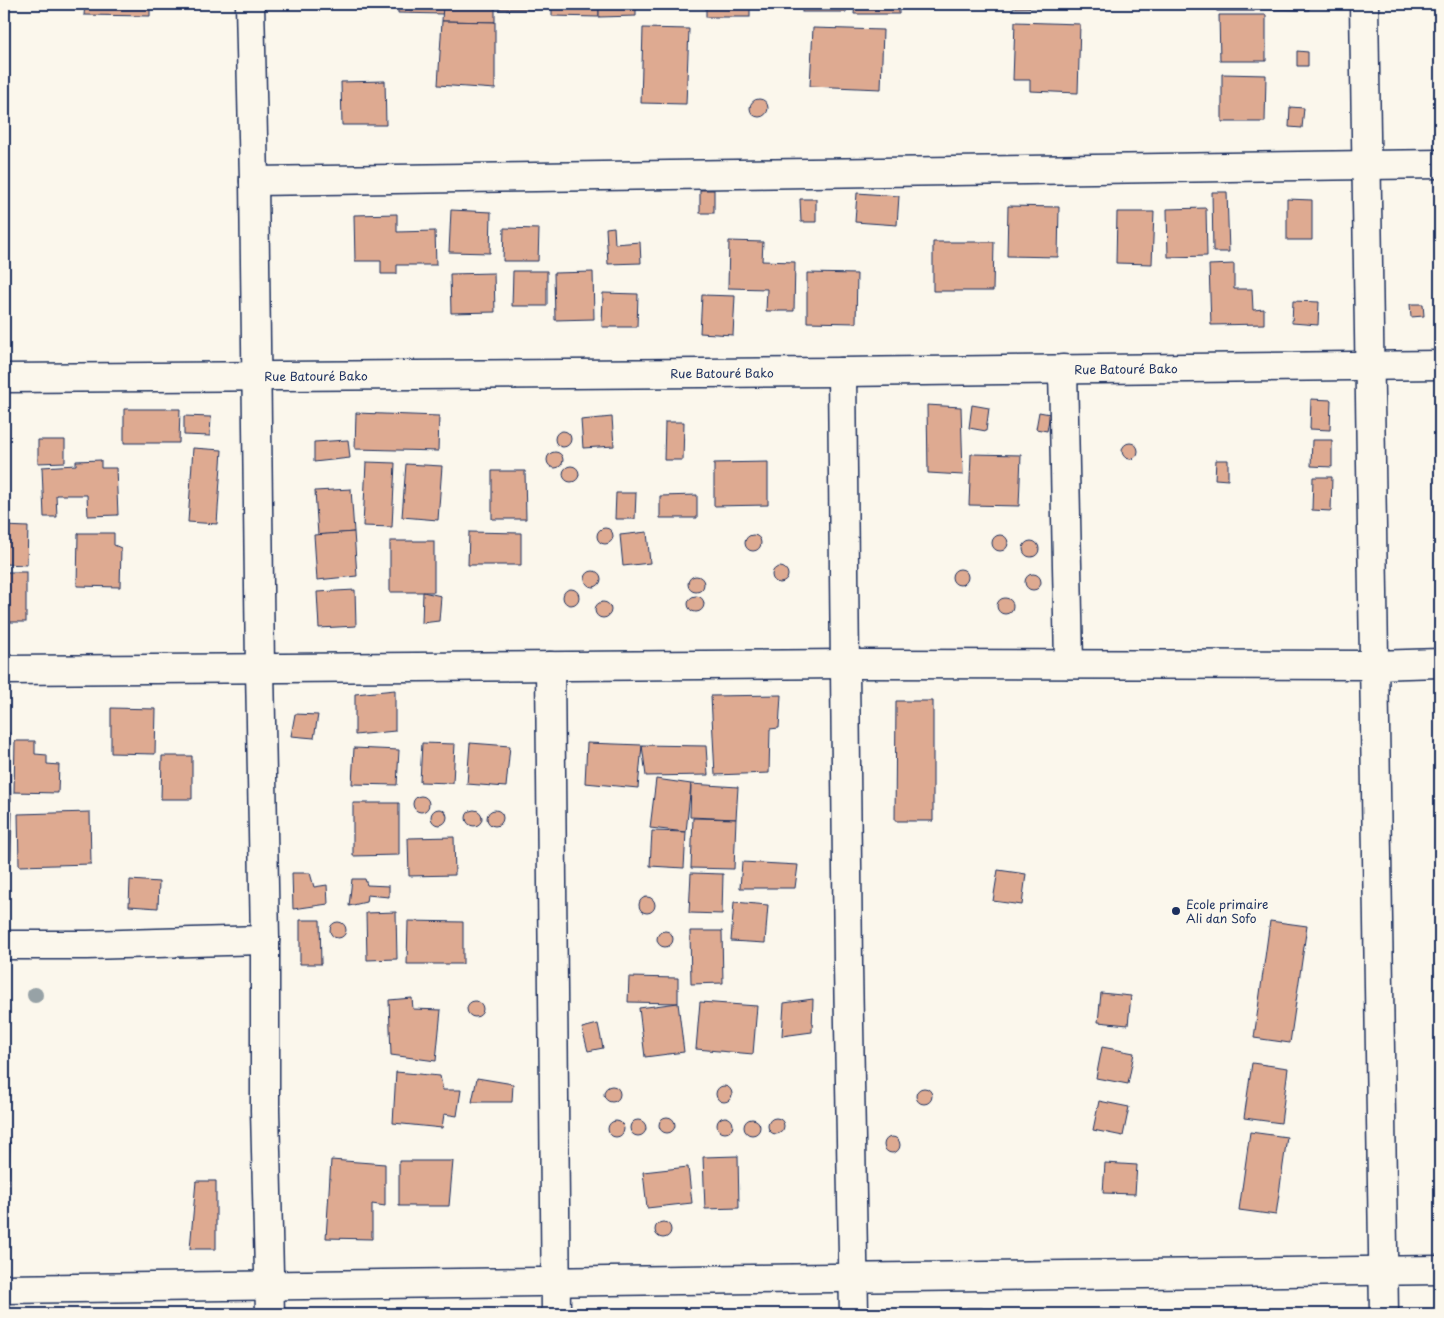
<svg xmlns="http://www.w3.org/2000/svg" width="1444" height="1318" font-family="'Playpen Sans',sans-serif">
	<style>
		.building { fill: #deaa91; stroke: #1b2f5e }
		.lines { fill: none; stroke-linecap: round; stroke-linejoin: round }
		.minor-casing { stroke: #1b2f5e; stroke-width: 31 }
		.major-casing { stroke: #1b2f5e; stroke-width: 31 }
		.minor { stroke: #fbf7ec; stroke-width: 28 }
		.major { stroke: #fbf7ec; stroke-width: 28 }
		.tree { fill: #97a2a6 }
		.poi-dot { fill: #1b2f5e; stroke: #fbf7ec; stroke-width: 2 }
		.labels { text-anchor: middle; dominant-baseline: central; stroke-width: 4.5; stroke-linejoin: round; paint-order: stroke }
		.street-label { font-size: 12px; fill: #1b2f5e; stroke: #fbf7ec }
		.poi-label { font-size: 12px; fill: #1b2f5e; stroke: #fbf7ec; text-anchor: start }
	</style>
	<rect width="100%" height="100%" fill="#fbf7ec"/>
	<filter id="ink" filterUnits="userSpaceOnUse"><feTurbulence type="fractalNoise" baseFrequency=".02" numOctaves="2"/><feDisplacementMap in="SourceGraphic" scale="10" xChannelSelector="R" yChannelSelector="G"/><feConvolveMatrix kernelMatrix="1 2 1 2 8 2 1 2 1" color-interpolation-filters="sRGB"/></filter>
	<g filter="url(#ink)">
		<g class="building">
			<polygon points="85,4 150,4 150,16 84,15"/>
			<polygon points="398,4 443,4 443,14 398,13"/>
			<polygon points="443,4 495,4 495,22 442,21"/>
			<rect x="500" y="4" width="35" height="5"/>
			<polygon points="552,4 599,4 599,17 552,16"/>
			<polygon points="599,4 636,4 636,16 599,17"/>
			<rect x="706" y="4" width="44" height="13"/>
			<rect x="802" y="4" width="44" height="8"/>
			<polygon points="855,4 899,4 899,14 854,14"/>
			<polygon points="1013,4 1070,4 1070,7 1013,8"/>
			<rect x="1217" y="4" width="37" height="7"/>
			<polygon points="1263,4 1309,4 1309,10 1263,9"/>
			<polygon points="1219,15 1266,15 1266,61 1220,61"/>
			<polygon points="442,21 495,22 495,89 438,85"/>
			<polygon points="1015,22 1080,24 1078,93 1030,91 1030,80 1013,80"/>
			<polygon points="643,28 689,29 686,104 641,103"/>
			<polygon points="813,28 883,30 881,89 810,86"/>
			<polygon points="1297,51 1308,52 1308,66 1297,66"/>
			<polygon points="1222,74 1266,75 1265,122 1222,122"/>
			<polygon points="385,81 386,125 342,125 341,82"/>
			<circle cx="759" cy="108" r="9"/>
			<polygon points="1290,107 1304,108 1302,128 1289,127"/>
			<rect x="700" y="190" width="14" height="23"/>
			<polygon points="1212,192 1227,192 1229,252 1213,252"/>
			<polygon points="857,193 899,196 897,225 855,222"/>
			<polygon points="800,199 816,199 816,222 801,222"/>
			<polygon points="1287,199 1312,200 1312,240 1287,240"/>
			<polygon points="1008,206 1059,207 1058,257 1007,256"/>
			<polygon points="1206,208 1207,256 1168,257 1167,209"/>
			<polygon points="451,210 491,212 490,253 449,252"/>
			<polygon points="1117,212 1154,212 1152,264 1116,263"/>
			<polygon points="397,214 397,232 435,231 436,265 397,265 397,274 381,274 381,261 355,261 354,215"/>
			<polygon points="614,227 615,244 640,242 641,263 608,264 606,228"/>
			<polygon points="504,228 539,229 538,261 503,261"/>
			<polygon points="729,241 763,242 762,261 795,262 794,311 766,311 767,289 728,288"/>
			<polygon points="933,242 994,242 993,291 933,291"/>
			<polygon points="1234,264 1234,289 1252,289 1253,310 1264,309 1264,324 1211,325 1209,265"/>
			<polygon points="513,271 547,271 547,306 512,306"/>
			<polygon points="593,272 594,319 555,320 554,273"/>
			<polygon points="494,273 495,312 451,313 450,274"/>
			<polygon points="807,273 857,274 856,323 807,322"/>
			<polygon points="603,293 638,294 637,327 602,327"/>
			<polygon points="702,295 735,296 733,335 700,333"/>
			<polygon points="1293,301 1319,302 1318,325 1292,323"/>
			<polygon points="1410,304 1423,304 1424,316 1411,317"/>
			<polygon points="1311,399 1331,400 1330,430 1310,429"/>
			<polygon points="927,405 961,407 963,475 928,473"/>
			<polygon points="972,405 989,408 986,431 969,428"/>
			<polygon points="124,409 180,409 179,443 124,443"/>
			<polygon points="1039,412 1050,414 1047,431 1036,429"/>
			<polygon points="356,413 439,416 438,451 355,449"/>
			<polygon points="184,416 211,417 210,436 184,435"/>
			<polygon points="612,417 614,446 583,448 581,420"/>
			<polygon points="665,422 684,422 683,460 664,460"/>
			<circle cx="563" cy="439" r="8"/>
			<polygon points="38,440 65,440 65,462 38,463"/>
			<polygon points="348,440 350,458 314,462 314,442"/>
			<polygon points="1312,440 1332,440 1332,467 1311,466"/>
			<circle cx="1130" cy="451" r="8"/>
			<polygon points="193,448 222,450 217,524 188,522"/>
			<circle cx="555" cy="460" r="8"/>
			<polygon points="971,454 1021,455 1019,506 969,505"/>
			<polygon points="101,460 101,468 116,468 118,515 88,516 87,495 56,495 57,517 44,517 42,467 76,465 76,461"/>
			<polygon points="1216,460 1228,460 1228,480 1215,479"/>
			<polygon points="366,462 395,463 392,527 363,526"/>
			<polygon points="768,462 768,505 714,506 714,463"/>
			<polygon points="406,464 442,466 438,520 402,517"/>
			<circle cx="571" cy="474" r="8"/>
			<polygon points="492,471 525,471 526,519 492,519"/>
			<polygon points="1313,477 1332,477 1331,511 1312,510"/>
			<polygon points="351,489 354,532 318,535 315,491"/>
			<polygon points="616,493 636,493 635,519 615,519"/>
			<polygon points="697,495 697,518 660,518 660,496"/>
			<polygon points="4,526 28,527 27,565 4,564"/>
			<circle cx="605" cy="536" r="8"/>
			<polygon points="354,532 357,576 317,580 314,535"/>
			<polygon points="469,532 521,533 521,565 468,565"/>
			<polygon points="647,532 650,563 623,566 620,535"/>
			<polygon points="78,533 114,533 114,545 121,548 120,587 77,586"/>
			<circle cx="753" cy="543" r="8"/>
			<circle cx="1000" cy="543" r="8"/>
			<rect x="390" y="541" width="44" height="51"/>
			<circle cx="1031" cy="549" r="8"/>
			<circle cx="780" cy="575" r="8"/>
			<circle cx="960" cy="577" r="8"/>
			<circle cx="593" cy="579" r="8"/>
			<rect x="4" y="572" width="22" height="50"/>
			<circle cx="1033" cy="582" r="8"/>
			<circle cx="696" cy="584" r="8"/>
			<circle cx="571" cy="597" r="8"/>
			<polygon points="355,590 356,626 319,628 317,592"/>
			<polygon points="423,592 441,596 439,621 422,623"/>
			<circle cx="696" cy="604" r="8"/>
			<circle cx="1005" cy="606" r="8"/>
			<circle cx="603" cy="610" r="8"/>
			<polygon points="395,690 395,731 355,735 355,694"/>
			<polygon points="781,695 779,728 770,729 769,773 715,775 711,696"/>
			<polygon points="896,701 933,701 933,821 895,821"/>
			<polygon points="111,708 156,709 155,754 111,753"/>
			<polygon points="295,714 318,715 314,738 291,736"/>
			<polygon points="4,732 9,732 11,801 4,801"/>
			<polygon points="15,741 35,741 35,754 47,755 47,764 59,765 58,793 14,792"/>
			<polygon points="422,743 455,744 453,783 420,782"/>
			<polygon points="470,743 510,746 506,787 467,784"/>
			<polygon points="587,743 642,745 638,788 585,783"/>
			<polygon points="642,745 706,746 708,775 646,776"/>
			<polygon points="354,748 399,750 397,785 352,784"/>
			<polygon points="162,756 192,756 192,799 161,799"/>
			<polygon points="656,779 691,784 686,832 650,828"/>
			<polygon points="691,784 738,787 736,819 690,817"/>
			<circle cx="421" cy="804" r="8"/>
			<polygon points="353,803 399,803 399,855 353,856"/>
			<circle cx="439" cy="817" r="8"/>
			<circle cx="474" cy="818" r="8"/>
			<circle cx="495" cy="818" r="8"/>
			<polygon points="4,812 12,812 11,859 4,859"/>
			<polygon points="90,812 91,864 19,866 18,814"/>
			<polygon points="693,818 736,819 734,869 691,868"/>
			<polygon points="652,831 686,832 684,868 650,866"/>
			<polygon points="454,837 455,875 409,876 408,838"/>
			<polygon points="742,862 798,865 795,888 740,888"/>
			<polygon points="998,870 1026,874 1022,905 993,901"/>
			<polygon points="292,873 310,873 314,887 327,885 328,904 293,909"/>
			<polygon points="691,873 723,874 722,914 689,913"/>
			<polygon points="352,879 365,879 367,885 389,886 389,897 367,895 366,902 349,906"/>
			<polygon points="130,880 159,882 158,908 129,906"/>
			<circle cx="647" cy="905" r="8"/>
			<polygon points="734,902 768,905 765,943 731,941"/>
			<polygon points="396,912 397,959 367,960 366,913"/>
			<polygon points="300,920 320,920 321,964 300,964"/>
			<polygon points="408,921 463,922 463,964 407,964"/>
			<polygon points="1270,921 1307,926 1290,1043 1254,1038"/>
			<circle cx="338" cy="930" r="8"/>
			<polygon points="690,931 722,931 723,983 691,984"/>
			<circle cx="665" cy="939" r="8"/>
			<polygon points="629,977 678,978 678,1003 628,1002"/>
			<polygon points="1101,993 1131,996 1128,1025 1098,1022"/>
			<polygon points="412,998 413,1009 441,1010 436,1061 391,1055 389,1000"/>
			<polygon points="813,999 812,1032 782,1036 784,1003"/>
			<circle cx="475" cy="1009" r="8"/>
			<polygon points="700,1002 757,1006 753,1054 696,1049"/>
			<polygon points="678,1003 684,1052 645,1057 639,1008"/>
			<polygon points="598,1024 603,1048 588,1051 582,1028"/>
			<polygon points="1102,1047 1134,1053 1128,1084 1096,1078"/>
			<polygon points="1252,1063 1288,1068 1281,1123 1244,1118"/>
			<polygon points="396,1072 440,1076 443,1090 461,1090 457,1116 444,1114 442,1128 393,1123"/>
			<polygon points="477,1078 513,1084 512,1102 472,1102"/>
			<circle cx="612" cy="1094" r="8"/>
			<circle cx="724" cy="1094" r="8"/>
			<circle cx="924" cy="1096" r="8"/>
			<polygon points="1099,1101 1129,1107 1123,1136 1093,1130"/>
			<circle cx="667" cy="1125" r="8"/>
			<circle cx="725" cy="1125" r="8"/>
			<circle cx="776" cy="1126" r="8"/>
			<circle cx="752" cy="1127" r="8"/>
			<circle cx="638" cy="1128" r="8"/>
			<circle cx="616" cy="1129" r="8"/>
			<polygon points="1250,1132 1287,1137 1276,1215 1239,1210"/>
			<circle cx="892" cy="1145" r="8"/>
			<polygon points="4,1142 10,1142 7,1219 4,1219"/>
			<polygon points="738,1156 739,1208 705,1209 703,1157"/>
			<polygon points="331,1160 385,1164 385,1206 372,1204 372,1239 326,1238"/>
			<polygon points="399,1161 453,1161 449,1206 399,1206"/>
			<polygon points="1105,1163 1137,1165 1135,1194 1103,1193"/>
			<polygon points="688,1167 692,1203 647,1208 643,1172"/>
			<polygon points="196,1181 216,1181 216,1249 190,1249"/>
			<circle cx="663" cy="1230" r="8"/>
			<rect x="967" y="1308" width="15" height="6"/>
			<polygon points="1241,1310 1283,1311 1283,1314 1241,1314"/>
		</g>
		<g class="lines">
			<defs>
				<g id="minor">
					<polyline points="250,4 254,181 260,668 265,940 265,1110 270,1314"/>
					<polyline points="1364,4 1384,1314"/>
					<polyline points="254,181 1440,164"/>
					<polyline points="1063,369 1069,664"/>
					<polyline points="842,372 848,966 854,1314"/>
					<polyline points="550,666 556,1314"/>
					<polyline points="4,670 845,664 1374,665 1440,663"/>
					<polyline points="4,945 87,945 265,940"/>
					<polyline points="4,1289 1440,1270"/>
				</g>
				<g id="major">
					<path id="s1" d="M 4,378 L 842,372 L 1440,365"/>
				</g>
			</defs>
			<use href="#minor" class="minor-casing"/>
			<use href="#major" class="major-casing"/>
			<use href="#minor" class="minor"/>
			<use href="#major" class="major"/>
		</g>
		<circle class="tree" cx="35" cy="995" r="8"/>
	</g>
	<circle class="poi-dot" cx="1176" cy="911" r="5"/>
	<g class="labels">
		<g class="street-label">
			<text stroke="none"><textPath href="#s1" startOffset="1122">Rue Batouré Bako</textPath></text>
			<text stroke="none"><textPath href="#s1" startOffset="718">Rue Batouré Bako</textPath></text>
			<text stroke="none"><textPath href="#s1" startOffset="312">Rue Batouré Bako</textPath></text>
		</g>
		<g class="poi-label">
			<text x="1186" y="904">Ecole primaire<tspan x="1186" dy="14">Ali dan Sofo</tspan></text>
		</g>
	</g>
	<rect width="1444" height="1318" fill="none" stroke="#fbf7ec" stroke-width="20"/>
	<rect x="10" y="10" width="1424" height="1298" fill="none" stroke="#1b2f5e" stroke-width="2" filter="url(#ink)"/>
</svg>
